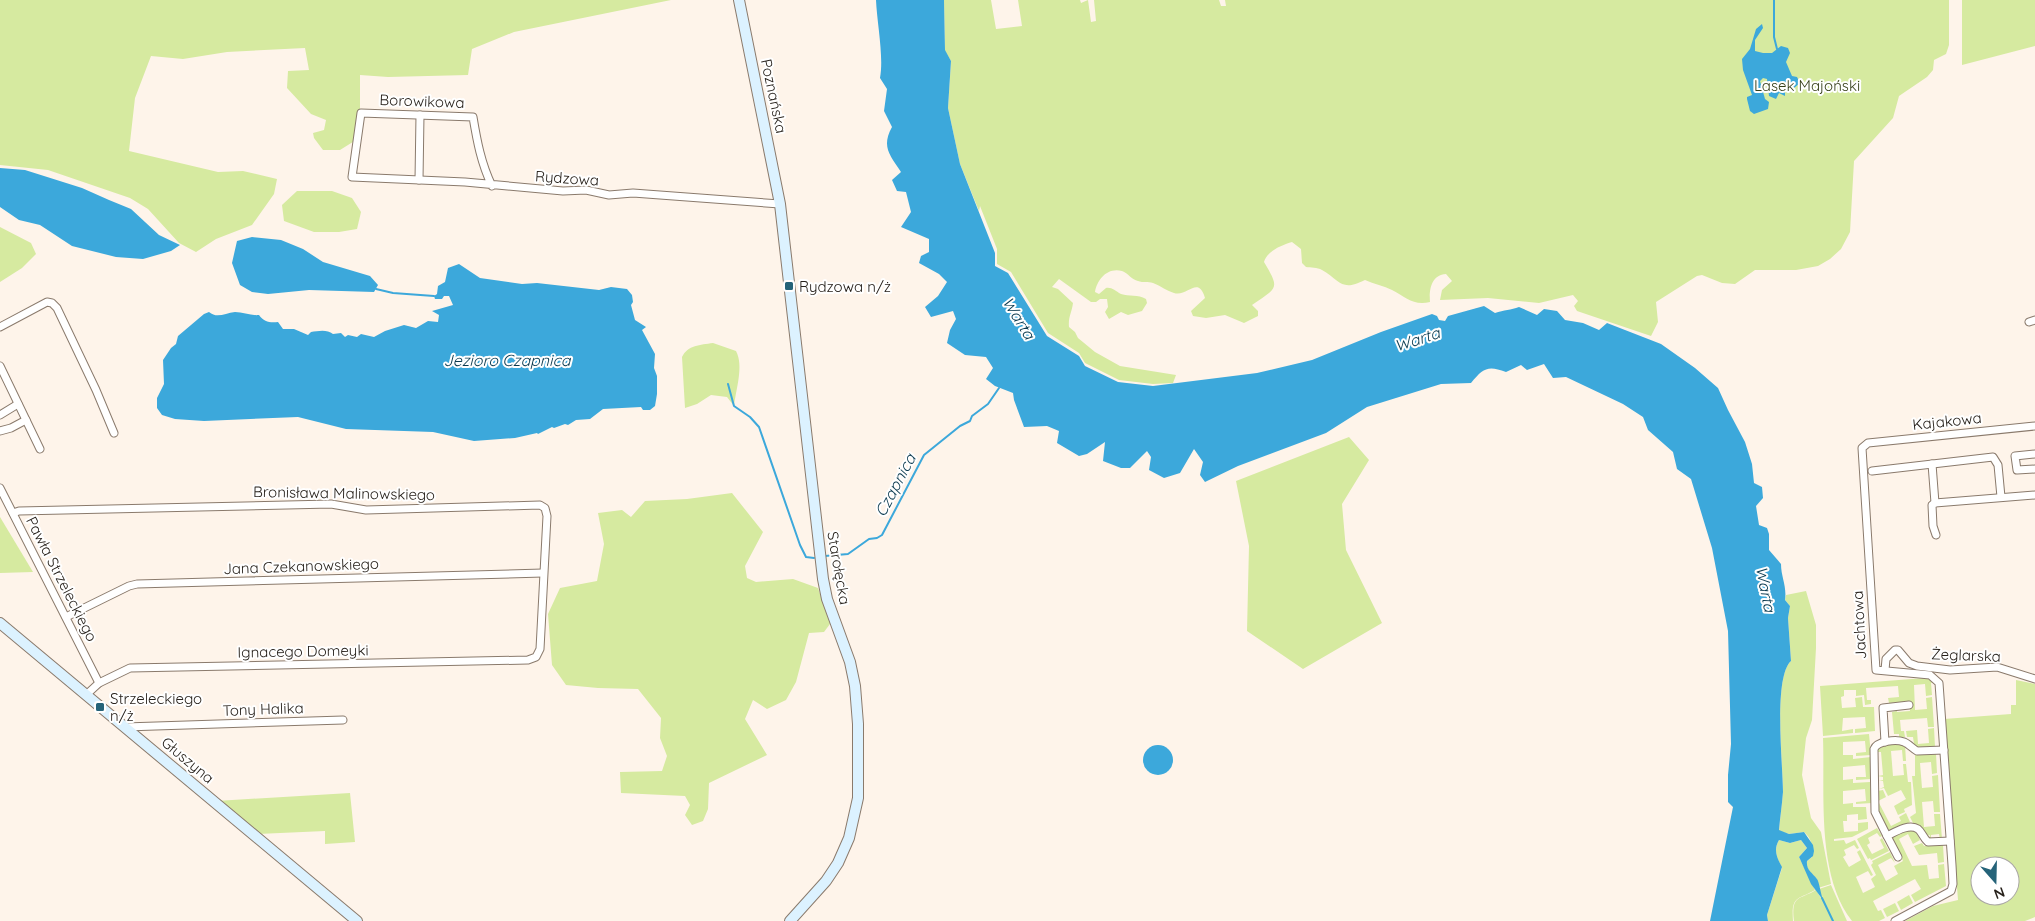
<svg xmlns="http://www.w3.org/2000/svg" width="2035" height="921" font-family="Quicksand,sans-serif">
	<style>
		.green { fill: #d6eaa0; fill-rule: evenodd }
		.water { fill: #3ca8db }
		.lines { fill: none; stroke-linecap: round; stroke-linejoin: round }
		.stream { stroke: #3ca8db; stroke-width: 2 }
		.street-casing { stroke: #8a7a6c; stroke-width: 9 }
		.secondary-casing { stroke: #8a7a6c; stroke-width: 12 }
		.street { stroke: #fff; stroke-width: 7 }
		.secondary { stroke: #dcf2ff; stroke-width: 10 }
		.poi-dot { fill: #256379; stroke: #fff; stroke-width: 2 }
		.labels { text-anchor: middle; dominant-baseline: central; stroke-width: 4; stroke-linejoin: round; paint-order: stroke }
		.park-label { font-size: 15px; fill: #343d17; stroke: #fff }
		.street-label { font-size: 15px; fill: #27211b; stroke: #fff }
		.poi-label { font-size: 15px; fill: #27211b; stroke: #fff; text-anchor: start }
		.water-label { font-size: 16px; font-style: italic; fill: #0b3a4f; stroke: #fff }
	</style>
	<rect width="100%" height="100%" fill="#fef4ea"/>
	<g class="green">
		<polygon points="0,0 671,0 514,32 472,49 468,75 388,77 360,75 360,115 356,140 340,150 323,150 314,138 313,133 324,130 326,120 311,114 287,88 288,71 309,70 305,48 227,52 183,59 151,56 135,98 129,151 218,172 243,171 277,179 274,194 252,225 216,239 196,252 179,243 148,209 130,198 48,170 0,165"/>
		<path d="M 944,0 L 991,0 L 996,29 L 1022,26 L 1018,0 L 1080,0 L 1081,3 L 1088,0 L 1091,22 L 1096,21 L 1094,0 L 1219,0 L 1221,6 L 1226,6 L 1225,0 L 1949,0 L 1949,45 L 1946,54 L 1934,60 L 1933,70 L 1927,77 L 1899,96 L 1893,118 L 1854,161 L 1850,232 L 1841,249 L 1830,259 L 1818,266 L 1796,270 L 1755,270 L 1735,284 L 1722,283 L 1702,275 L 1697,276 L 1656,302 L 1658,322 L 1651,336 L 1577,311 L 1574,306 L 1578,301 L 1573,295 L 1539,303 L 1488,298 L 1440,300 L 1442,290 L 1452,281 L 1446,274 C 1431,275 1429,290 1430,302 C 1413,306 1406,297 1392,290 C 1384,286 1374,284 1365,280 C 1341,292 1341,281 1322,270 C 1317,267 1311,268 1306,267 L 1302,263 L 1301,249 L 1292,242 C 1282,245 1267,251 1264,262 C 1280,289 1278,287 1252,305 L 1258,311 L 1258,316 L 1244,323 L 1225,315 L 1206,318 L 1193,316 L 1191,311 L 1205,298 C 1198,275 1188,297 1174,293 C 1167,291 1161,286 1153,283 C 1148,281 1143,283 1138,281 C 1132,280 1128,273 1122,271 C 1107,267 1097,280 1095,292 L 1099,294 L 1106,288 C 1112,287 1115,291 1121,294 C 1129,297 1138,294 1146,299 L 1147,303 L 1142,311 L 1128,315 L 1121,312 L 1109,319 L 1105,312 L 1108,307 L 1107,299 L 1100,299 L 1096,302 L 1091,302 L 1059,279 L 1052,287 L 1058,289 L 1073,303 C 1072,312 1068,317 1069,327 L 1075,332 L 1078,338 L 1095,352 L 1120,366 L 1176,375 L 1173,383 L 1153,384 L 1119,380 L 1085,363 L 1079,353 L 1048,333 L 1011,272 L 997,264 L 997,249 L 980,206 L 979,211 L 960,164 L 948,108 L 951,61 L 945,51 Z"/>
		<polygon points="1962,0 2035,0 2035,46 1962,65"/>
		<polygon points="297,191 332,191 352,198 361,212 357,229 339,232 314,232 284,221 282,205"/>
		<polygon points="0,227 31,243 36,254 22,268 0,282"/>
		<path d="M 713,343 L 736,351 C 744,366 736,389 734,406 L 727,397 L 711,395 L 697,404 L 685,408 L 682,357 C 688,345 700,345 713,343 Z"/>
		<polygon points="1349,437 1369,460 1342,504 1346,550 1382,623 1303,669 1247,631 1249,546 1236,481"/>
		<polygon points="732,493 763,532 745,566 747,578 756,582 793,579 818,588 830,624 824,632 809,633 796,682 786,700 767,709 753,700 745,719 767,755 709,783 708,809 703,821 692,825 685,815 690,805 685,796 621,793 620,772 662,771 667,756 660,738 661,718 638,689 598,688 566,685 552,665 548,614 560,588 597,581 604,544 598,513 622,510 631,517 645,501 687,499"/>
		<polygon points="0,517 33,572 0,573"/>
		<path d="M 1806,591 L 1816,625 L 1816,648 L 1812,720 L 1806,738 L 1802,775 L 1811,818 L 1821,832 L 1831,884 L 1818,888 L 1817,879 C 1812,874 1805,869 1807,861 L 1812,857 C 1813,847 1812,839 1804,832 L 1789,834 L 1779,831 C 1780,818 1782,805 1783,792 C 1783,765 1773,677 1791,661 L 1788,618 L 1790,606 L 1785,600 L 1786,595 Z"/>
		<polygon points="1925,678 1935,681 1931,683 1932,695 1926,696 1925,684 1914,685 1915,710 1927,709 1926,698 1932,697 1934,727 1928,727 1927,718 1900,720 1901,731 1904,731 1905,737 1899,738 1899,734 1894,734 1892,712 1896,711 1896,707 1897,712 1910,711 1909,702 1889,703 1888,698 1899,697 1898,686 1866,688 1867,700 1871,700 1871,704 1865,705 1864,695 1856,696 1856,690 1844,690 1844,696 1841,697 1842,708 1856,707 1855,698 1862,697 1863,707 1874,707 1875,731 1855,733 1855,729 1866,728 1865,717 1843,718 1842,731 1853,729 1853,733 1823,736 1820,686"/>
		<path d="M 2016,680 L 2035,684 L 2035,917 L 2025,921 L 1905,921 L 1933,906 L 1958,900 L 1944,719 L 2011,714 L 2011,705 L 2016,705 ZM 1980,866 L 2010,866 L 2010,896 L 1980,896 Z"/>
		<polygon points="1934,728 1935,747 1918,748 1914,744 1913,737 1907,737 1906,731 1917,730 1918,744 1929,743 1928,729"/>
		<path d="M 1869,734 L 1871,755 L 1856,756 L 1856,753 L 1866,752 L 1865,741 L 1843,742 L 1843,755 L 1853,755 L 1853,759 L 1871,757 L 1872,777 L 1871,779 L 1856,780 L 1856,777 L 1866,777 L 1865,765 L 1843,767 L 1843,780 L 1853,779 L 1853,783 L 1870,782 L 1872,803 L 1856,804 L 1856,802 L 1866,801 L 1865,789 L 1843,791 L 1843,804 L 1853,803 L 1853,807 L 1866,807 L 1867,819 L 1858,820 L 1858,814 L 1847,815 L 1847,821 L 1843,821 L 1844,832 L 1858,831 L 1858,823 L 1868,822 L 1868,829 L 1852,837 L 1834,839 L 1834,841 L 1844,840 L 1846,844 L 1855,840 L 1859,848 L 1857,849 L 1854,845 L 1844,850 L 1846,855 L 1843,857 L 1849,867 L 1861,860 L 1857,852 L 1860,850 L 1873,875 L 1871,876 L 1868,871 L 1856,877 L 1863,893 L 1875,887 L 1871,879 L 1876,875 L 1871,865 L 1873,863 L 1872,861 L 1890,852 L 1895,863 L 1891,858 L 1878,865 L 1886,881 L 1898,874 L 1894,866 L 1903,861 L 1892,837 L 1903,831 L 1915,830 L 1920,840 L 1913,844 L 1908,834 L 1899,839 L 1912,866 L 1927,865 L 1929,879 L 1939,878 L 1938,865 L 1944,864 L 1946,886 L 1915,902 L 1911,895 L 1921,889 L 1915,879 L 1873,901 L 1878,911 L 1881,910 L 1885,918 L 1879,921 L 1852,921 C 1816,875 1825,794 1823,738 Z"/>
		<polygon points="1901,744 1905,745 1906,761 1903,761 1902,750 1891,751 1893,776 1904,775 1903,764 1906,764 1908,782 1911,782 1912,805 1904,809 1905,812 1898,815 1894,806 1906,799 1901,790 1888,796 1884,788 1879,789 1884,787 1883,781 1879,781 1883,780 1883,777 1878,776 1883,775 1881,752 1876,752 1880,745"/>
		<polygon points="1936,754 1937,773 1932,774 1931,762 1920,763 1922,788 1933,787 1932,776 1938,775 1940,812 1934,812 1933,801 1922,802 1924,827 1935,826 1934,814 1940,814 1942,839 1940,839 1939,834 1931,835 1931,839 1929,839 1930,835 1927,836 1914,825 1910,817 1916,813 1912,776 1915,776 1915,755"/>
		<polygon points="1883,790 1886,797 1878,801 1891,826 1901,821 1899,817 1906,813 1910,822 1890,832 1877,812 1877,791"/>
		<polygon points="350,793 355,842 325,844 325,831 258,834 216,801"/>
		<polygon points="1877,828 1882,836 1880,837 1877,833 1868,838 1870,843 1867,845 1872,854 1884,848 1880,840 1882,838 1889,851 1871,860 1870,858 1868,859 1857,839"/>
		<path d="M 1779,840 L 1790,843 L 1801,840 L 1807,848 L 1799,857 L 1800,859 L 1815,890 C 1798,900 1791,895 1793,921 L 1768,921 L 1767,915 L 1782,868 C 1777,858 1773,851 1779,840 Z"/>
		<polygon points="1922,843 1924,846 1943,845 1944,862 1938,863 1937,853 1919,855 1914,846"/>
		<path d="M 1831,885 L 1847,921 L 1794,921 C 1791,895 1799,900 1816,890 L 1821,898 L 1819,889 Z"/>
		<polygon points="1909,895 1913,903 1901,910 1897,902"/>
		<polygon points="1895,903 1899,911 1887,917 1883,909"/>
	</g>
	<g class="water">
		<path d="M 876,0 L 944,0 L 945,50 L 951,61 L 948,108 L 960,164 L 995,253 L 995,266 L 1008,273 L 1047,336 L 1079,356 L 1085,366 L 1118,382 L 1153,386 L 1257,373 L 1312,360 L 1381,332 L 1432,314 L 1437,316 L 1439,320 L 1445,321 L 1448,316 L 1484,306 L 1495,313 C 1504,310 1511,310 1519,307 L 1537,315 L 1544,309 L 1557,311 L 1565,320 L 1583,323 L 1599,330 L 1607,323 L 1661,344 L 1695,368 L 1718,388 L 1728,410 L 1745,442 L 1752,464 L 1754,483 L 1762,487 L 1763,498 L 1756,506 L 1759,525 L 1767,528 L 1769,534 L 1769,550 L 1781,564 C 1781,577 1787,586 1785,600 L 1790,606 L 1788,618 L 1791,661 C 1773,677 1783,766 1783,792 C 1782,805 1780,818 1779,830 L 1789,834 L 1804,832 L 1813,845 L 1814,851 L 1813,856 L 1807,861 C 1806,870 1812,872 1817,879 C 1819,881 1821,895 1823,900 L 1811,884 L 1800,859 L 1799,857 L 1807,848 L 1801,840 L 1790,843 L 1779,840 C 1773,850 1777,858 1782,867 L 1767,915 L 1768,921 L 1710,921 L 1733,807 L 1728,802 L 1728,775 L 1731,744 L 1728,631 L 1712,548 L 1691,479 L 1677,469 L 1673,452 L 1648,430 L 1643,417 L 1623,404 L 1566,377 L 1553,378 L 1544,364 L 1527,370 L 1521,365 L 1506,372 C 1488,365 1483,368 1471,383 L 1441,384 L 1367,407 L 1326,433 L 1238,466 L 1205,482 L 1200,475 L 1203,462 L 1194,449 L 1180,473 L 1164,478 L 1149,470 L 1151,457 L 1147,451 L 1130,468 L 1121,468 L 1103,461 L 1105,442 L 1087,454 L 1079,456 L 1057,443 L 1059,431 L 1047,426 L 1024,427 L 1014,400 L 1013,393 L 995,386 L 986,379 L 993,368 L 986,357 L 965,355 L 947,343 L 950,330 L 956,319 L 953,311 L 931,317 L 925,307 L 938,296 L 947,282 L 939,274 L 919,263 L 921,256 L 929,252 L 929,239 L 901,227 L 911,212 L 906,192 L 897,191 L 892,180 L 901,172 C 890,155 881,147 892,127 L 884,111 L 887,89 L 880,78 C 884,57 877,23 876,0 Z"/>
		<polygon points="1762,24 1763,28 1755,40 1755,51 1763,53 1772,53 1781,46 1788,48 1790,53 1786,62 1792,76 1797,77 1800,83 1794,88 1789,86 1785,90 1785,96 1779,93 1776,99 1769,96 1767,79 1763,78 1760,81 1765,99 1769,102 1768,109 1754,114 1750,111 1747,99 1747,97 1752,95 1743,70 1742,59 1750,49 1756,29"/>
		<polygon points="0,168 25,170 82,188 109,200 131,209 159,235 180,245 171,251 143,259 116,257 72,246 40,225 19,220 0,207"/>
		<polygon points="252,237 281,240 303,249 323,262 370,276 378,285 374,292 309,290 268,294 252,292 240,285 232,263 237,241"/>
		<path d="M 459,264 L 480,278 L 522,284 L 537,283 L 599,290 L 611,287 L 627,289 L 632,295 L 633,302 L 631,305 L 635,320 L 646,327 L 642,330 L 655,354 L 654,368 L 657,376 L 657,394 L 655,406 L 650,410 L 643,410 L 641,407 L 603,409 L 590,419 L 576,420 L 568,425 L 565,424 L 554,428 L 552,427 L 538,434 L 537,433 L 515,438 L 474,441 L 433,432 L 346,429 L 298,417 L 204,421 L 175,419 L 162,415 L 157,408 L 157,398 L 164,384 L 163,360 L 171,348 L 176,344 L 178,336 L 204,314 L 209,312 C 217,319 225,313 235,312 C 243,312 251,316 259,315 C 264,322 270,323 278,322 L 283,329 L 294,329 L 308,335 L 311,332 C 318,331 327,329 333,334 L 341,333 L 345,337 L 348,335 L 357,337 L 361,334 L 374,337 L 385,331 L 404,325 L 416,328 L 428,321 L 438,322 L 439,315 L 432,311 L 453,305 L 449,296 L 444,296 L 442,299 L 435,299 L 434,296 L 437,294 L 438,286 L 445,282 L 448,268 Z"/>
		<circle cx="1158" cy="760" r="15"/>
	</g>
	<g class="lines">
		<g class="stream">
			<polyline points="1774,0 1774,37 1777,49"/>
			<polyline points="376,289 393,293 434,296"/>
			<polyline points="728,384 734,406 750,417 759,427 800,545 806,557 814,558"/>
			<polyline points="825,556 848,554 869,539 877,538 882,535 924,455 960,426 970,421 972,416 988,404 999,388"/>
			<polyline points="1822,898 1833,921"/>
		</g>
		<defs>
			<g id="street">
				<polyline points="419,180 420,115"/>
				<path d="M 492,186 C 481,163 477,141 473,117 L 361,113 L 352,177 L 465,182 L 563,191 L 586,190 L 609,195 L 633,193 L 780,204"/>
				<polyline points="2029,322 2035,320"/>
				<polyline points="0,327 47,302 52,303 57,308 96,390 114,433"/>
				<polyline points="0,366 40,449"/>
				<polyline points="0,415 18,404"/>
				<polyline points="0,431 11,428 26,420"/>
				<polyline points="2035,454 2015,456 2017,470 2035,469"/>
				<polyline points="1932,464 1935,503"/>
				<polyline points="1872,471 1993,457 1998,465 2001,497"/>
				<polyline points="0,488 99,683"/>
				<polyline points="13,513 19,511 331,504 366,510 540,505 545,508 547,516 540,649 536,657 528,660 130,668 99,683 86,695"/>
				<polyline points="1936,535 1933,526 1932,505 1935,503 2035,495"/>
				<polyline points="66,617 129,586 137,584 543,573"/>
				<polyline points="1885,670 1886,659 1895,650 1898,650 1909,663 1917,666 1950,670 1997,667 2035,679"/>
				<polyline points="125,727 343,720"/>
				<polyline points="1885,742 1883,708 1909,705"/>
				<path d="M 1944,750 L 1917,751 C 1913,749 1909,744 1904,742 C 1896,739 1877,741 1874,749 L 1875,812 L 1887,836 C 1895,832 1909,823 1918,829 C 1922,832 1923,838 1928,842 L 1950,841"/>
				<polyline points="1887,836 1898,857"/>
				<polyline points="1895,921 1951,891 1953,884 1952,865 1939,683 1930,675 1876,670 1862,448 1868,443 2035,426"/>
			</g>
			<g id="secondary">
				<polyline points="739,0 780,204 823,579 827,599 850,662 855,686 858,724 858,798 849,838 838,863 826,881 790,921"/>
				<polyline points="0,623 357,921"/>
			</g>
		</defs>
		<use href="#street" class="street-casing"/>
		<use href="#secondary" class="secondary-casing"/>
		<use href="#street" class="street"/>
		<use href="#secondary" class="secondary"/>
	</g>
	<g class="poi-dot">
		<rect x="784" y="281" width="10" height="10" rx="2.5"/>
		<rect x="95" y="702" width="10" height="10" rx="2.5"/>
	</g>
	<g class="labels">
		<g class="park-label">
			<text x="1807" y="85">Lasek Majoński</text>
		</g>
		<g class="street-label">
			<text transform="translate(774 96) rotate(78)">Poznańska</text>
			<text transform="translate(422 101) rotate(2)">Borowikowa</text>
			<text transform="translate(567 178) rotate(4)">Rydzowa</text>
			<text transform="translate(1947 421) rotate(-6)">Kajakowa</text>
			<text transform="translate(344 493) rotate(1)">Bronisława Malinowskiego</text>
			<text transform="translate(301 566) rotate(-2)">Jana Czekanowskiego</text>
			<text transform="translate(839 568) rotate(80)">Starołęcka</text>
			<text transform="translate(62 579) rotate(63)">Pawła Strzeleckiego</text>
			<text transform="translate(1859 625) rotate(-93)">Jachtowa</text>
			<text transform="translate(303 651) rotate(-1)">Ignacego Domeyki</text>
			<text transform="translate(1966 655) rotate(2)">Żeglarska</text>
			<text transform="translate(263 709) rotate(-2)">Tony Halika</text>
			<text transform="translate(188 760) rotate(40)">Głuszyna</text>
		</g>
		<g class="poi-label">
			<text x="799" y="286">Rydzowa n/ż</text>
			<text x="110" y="698">Strzeleckiego<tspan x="110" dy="17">n/ż</tspan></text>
		</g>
		<g class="water-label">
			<text transform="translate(1019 318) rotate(58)">Warta</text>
			<text transform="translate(1417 339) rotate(-18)">Warta</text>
			<text x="507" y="360">Jezioro Czapnica</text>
			<text transform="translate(895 485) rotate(-62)">Czapnica</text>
			<text transform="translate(1766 589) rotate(79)">Warta</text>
		</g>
	</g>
	<g transform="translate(1995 881) rotate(160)"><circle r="24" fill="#ffffff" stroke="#a9a6a4"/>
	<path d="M0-4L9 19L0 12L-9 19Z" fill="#256379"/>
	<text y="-8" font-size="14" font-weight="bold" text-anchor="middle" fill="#27211b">N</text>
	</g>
</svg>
